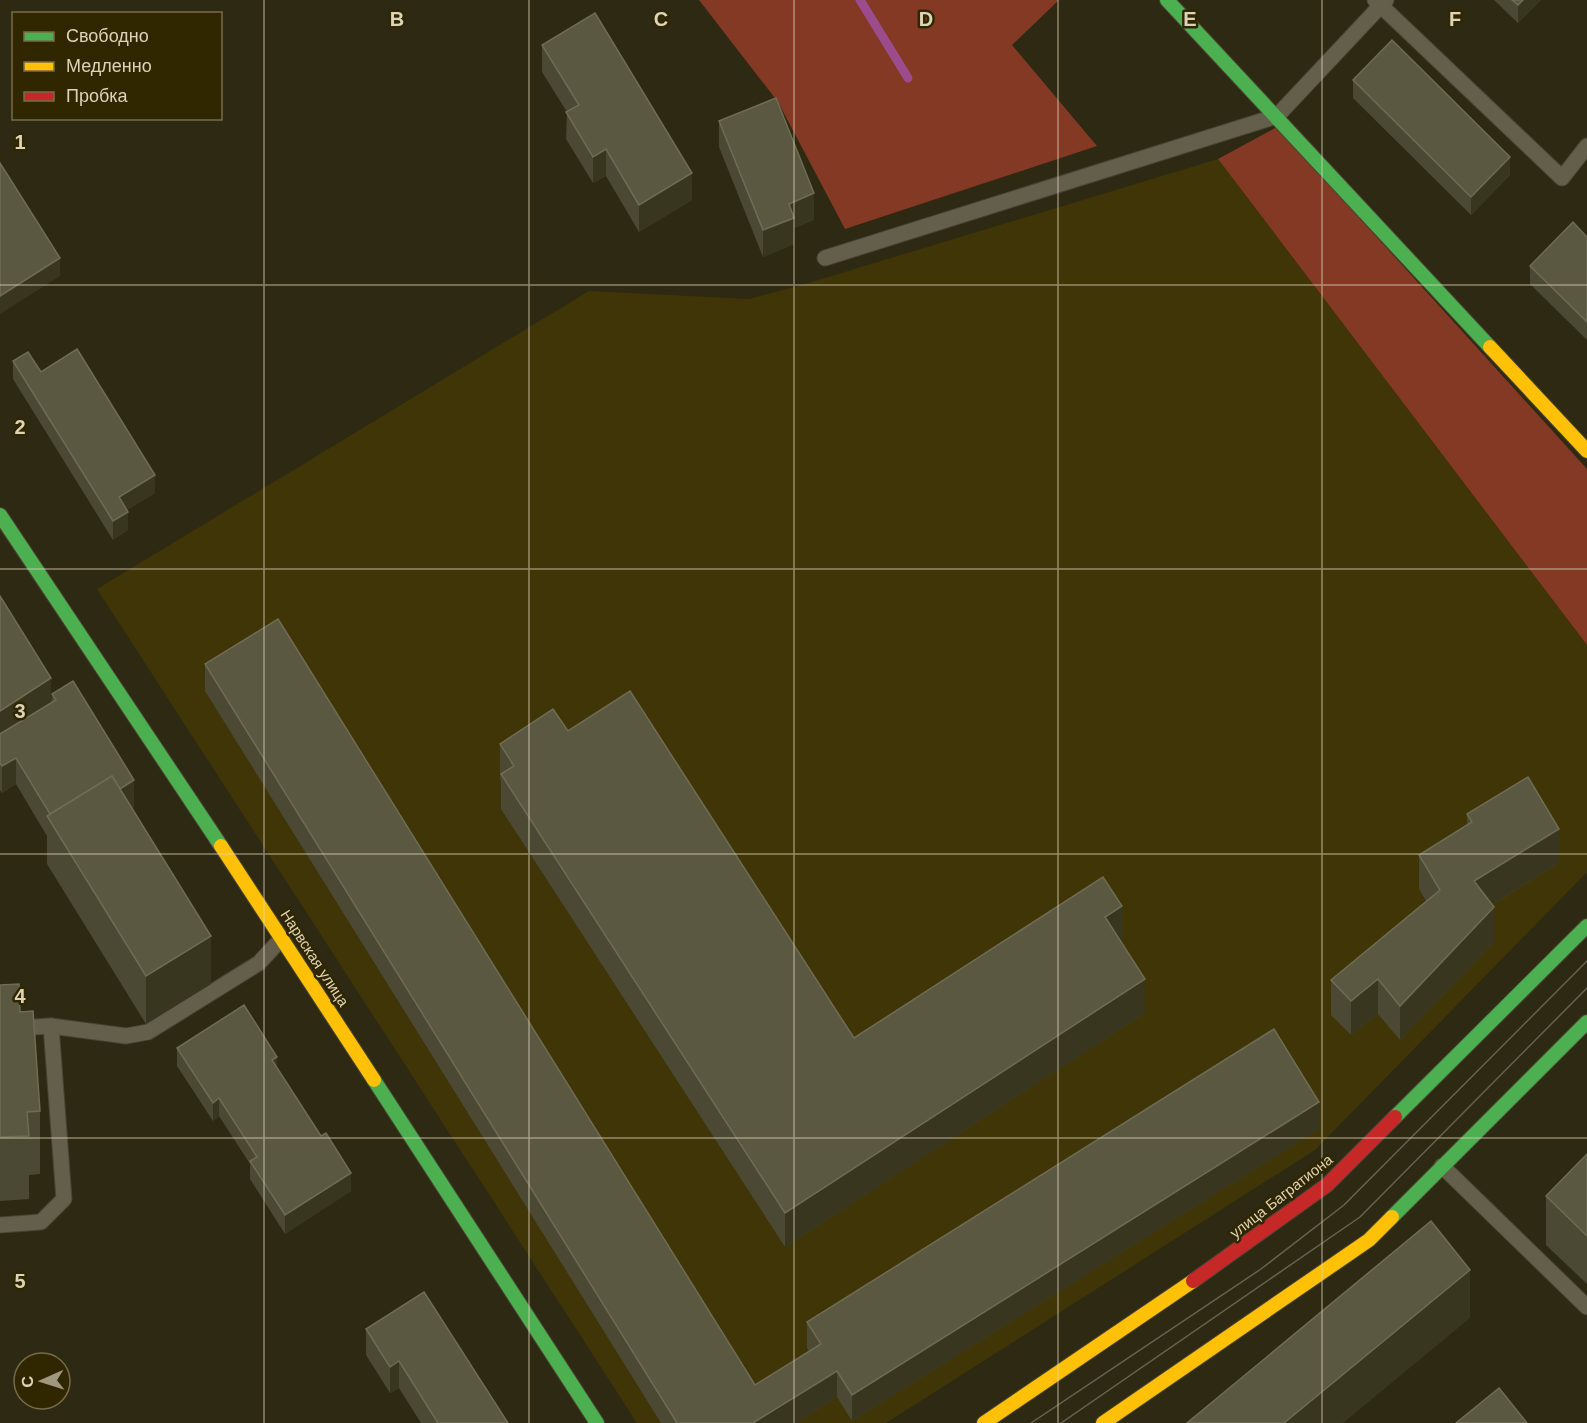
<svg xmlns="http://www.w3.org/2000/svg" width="1587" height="1423" font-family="Helvetica,sans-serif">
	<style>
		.built { fill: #403506 }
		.green { fill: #843925 }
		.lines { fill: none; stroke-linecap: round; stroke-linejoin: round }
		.stream { stroke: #9c4c8c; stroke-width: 9 }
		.lane-casing { stroke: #494434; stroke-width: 17 }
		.fast-casing { stroke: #494434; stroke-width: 16 }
		.slow-casing { stroke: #494434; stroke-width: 16 }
		.jam-casing { stroke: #494434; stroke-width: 16 }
		.lane { stroke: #645f4b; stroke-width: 15 }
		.fast { stroke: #4caf50; stroke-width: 14 }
		.slow { stroke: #ffc107; stroke-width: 14 }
		.jam { stroke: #c62828; stroke-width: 14 }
		.tram { stroke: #676352; stroke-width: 1.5 }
		.wall { fill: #4b4933 }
		.shaded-wall { fill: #393620 }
		.building { fill: #5b5841; stroke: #6f6c54; stroke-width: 1.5 }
		.grid { fill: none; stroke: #dcd4b9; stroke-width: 1.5; stroke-opacity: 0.55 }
		.labels { text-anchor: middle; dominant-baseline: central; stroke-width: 5; stroke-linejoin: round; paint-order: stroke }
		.street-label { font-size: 15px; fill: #dcd4b9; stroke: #302600 }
		.grid-label { font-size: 20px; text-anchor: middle; font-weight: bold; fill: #dcd4b9; stroke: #302600; stroke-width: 5; stroke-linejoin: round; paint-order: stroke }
	</style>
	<rect width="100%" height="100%" fill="#2e2912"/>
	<polygon class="built" points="1218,159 1587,645 1587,872 1315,1150 886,1423 637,1423 97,589 589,291 749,299 805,284"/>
	<g class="green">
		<polygon points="699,0 1059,0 1012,45 1097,146 845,229 778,102"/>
		<polygon points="1277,127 1587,469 1587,645 1218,159"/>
	</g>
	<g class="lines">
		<polyline class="stream" points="860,0 908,78"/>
		<defs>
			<g id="lane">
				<polyline points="1375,0 1562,178 1587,146"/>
				<polyline points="825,258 1277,116 1386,0"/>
				<polyline points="0,1029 51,1026 126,1036 148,1032 259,963 282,938"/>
				<polyline points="1442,1166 1587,1307"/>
				<polyline points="0,1225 41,1222 64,1199 51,1026"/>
			</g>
			<g id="fast">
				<polyline points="1167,0 1490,347"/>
				<polyline points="0,515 221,846"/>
				<polyline points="374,1080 597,1423"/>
				<polyline points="1395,1117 1587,926"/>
				<polyline points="1392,1217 1587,1022"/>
			</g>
			<g id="slow">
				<polyline points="1490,347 1587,451"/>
				<polyline points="221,846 374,1080"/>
				<polyline points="984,1423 1193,1281"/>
				<polyline points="1103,1423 1369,1240 1392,1217"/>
			</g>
			<polyline id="jam" points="1193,1281 1327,1185 1395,1117"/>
		</defs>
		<use href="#lane" class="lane-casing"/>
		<use href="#fast" class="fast-casing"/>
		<use href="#slow" class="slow-casing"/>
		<use href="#jam" class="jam-casing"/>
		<use href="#lane" class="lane"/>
		<use href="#fast" class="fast"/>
		<use href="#slow" class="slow"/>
		<use href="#jam" class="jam"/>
		<g class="tram">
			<polyline points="1031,1423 1261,1269 1344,1205 1587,961"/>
			<polyline points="1061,1423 1360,1217 1587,988"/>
		</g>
	</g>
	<g class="wall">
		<polygon points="1494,0 1541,0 1518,23"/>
		<polygon points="542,45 692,200 639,232 606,176 593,183 566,139 567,112 542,72"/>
		<polygon points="1353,80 1510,175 1471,215 1353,98"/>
		<polygon points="719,121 814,220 794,228 794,244 763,257 719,147"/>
		<polygon points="1587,237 1587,340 1530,284 1530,266"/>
		<polygon points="13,361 41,372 155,493 127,510 128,530 113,540 13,379"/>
		<polygon points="0,596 51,703 52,694 134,807 132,808 211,984 146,1024 47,864 47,836 16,784 2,793 0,790"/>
		<polygon points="205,664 755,1385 809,1352 807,1348 807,1322 1319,1129 852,1421 837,1397 796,1423 661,1423 205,691"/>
		<polygon points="568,731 854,1038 1122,941 1121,942 1145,1013 785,1247 501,809 501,781 500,779 500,744"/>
		<polygon points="1467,814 1559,863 1492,905 1494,942 1400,1040 1378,1014 1351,1035 1331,1015 1331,980 1426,901 1419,889 1419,855 1467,825"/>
		<polygon points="0,985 20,1012 40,1111 40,1174 29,1175 29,1199 0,1201"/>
		<polygon points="177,1048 277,1067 351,1191 285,1234 250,1179 250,1164 219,1116 213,1121 177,1066"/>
		<polygon points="1587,1154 1587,1284 1546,1245 1546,1196"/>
		<polygon points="366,1329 508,1423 421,1423 399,1388 390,1393 366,1355"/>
	</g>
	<g class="shaded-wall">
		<polygon points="1523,0 1541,0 1518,23 1518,5"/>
		<polygon points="606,149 606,176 593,183 593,157"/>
		<polygon points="1510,157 1510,175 1471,215 1471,197"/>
		<polygon points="692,173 692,200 639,232 639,205"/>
		<polygon points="814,193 814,220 794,228 794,244 763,257 763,230 789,204"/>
		<polygon points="60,258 60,276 0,314 0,296"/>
		<polygon points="155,475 155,493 119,515 119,497"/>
		<polygon points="128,512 128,530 113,540 113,521"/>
		<polygon points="51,678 51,727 0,759 0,711"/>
		<polygon points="16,758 16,784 2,793 2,766"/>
		<polygon points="134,780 134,807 68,849 59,828"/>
		<polygon points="1559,829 1559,863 1474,916 1474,881"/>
		<polygon points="1122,906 1122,941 1105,952 1105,917"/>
		<polygon points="1494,907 1494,942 1400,1040 1400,1006"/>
		<polygon points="211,936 211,984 146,1024 146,976"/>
		<polygon points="1145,979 1145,1013 785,1247 785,1213"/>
		<polygon points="1378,979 1378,1014 1351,1035 1351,1001"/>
		<polygon points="277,1057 277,1075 272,1060"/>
		<polygon points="219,1098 219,1116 213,1121 213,1103"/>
		<polygon points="1319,1102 1319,1129 852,1421 852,1395"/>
		<polygon points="351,1173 351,1191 285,1234 285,1215"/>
		<polygon points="1470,1270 1470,1318 1343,1423 1284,1423"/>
		<polygon points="399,1361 399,1388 390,1393 390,1367"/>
		<polygon points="837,1371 837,1397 796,1423 753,1423"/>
	</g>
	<g class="building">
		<polygon points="1512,0 1523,0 1518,5"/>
		<polygon points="595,13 692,173 639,205 606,149 593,157 566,112 579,105 542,45"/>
		<polygon points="1392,40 1510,157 1471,197 1353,80"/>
		<polygon points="776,98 814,193 789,204 794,218 763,230 719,121"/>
		<polygon points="0,163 60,258 0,296"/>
		<polygon points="1573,222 1587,237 1587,322 1530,266"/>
		<polygon points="77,349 155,475 119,497 128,512 113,521 13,361 28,352 41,372"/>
		<polygon points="0,596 51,678 0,711"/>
		<polygon points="278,619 755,1385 821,1344 807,1322 1274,1029 1319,1102 852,1395 837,1371 753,1423 677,1423 205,664"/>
		<polygon points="73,681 134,780 120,789 112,776 50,814 16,758 2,766 0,763 0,734 56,700 52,694"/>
		<polygon points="630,691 854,1038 1103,877 1122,906 1105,917 1145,979 785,1213 501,774 514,766 500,744 553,709 568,731"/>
		<polygon points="112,776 211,936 146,976 47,816"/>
		<polygon points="1528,777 1559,829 1474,881 1494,907 1400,1006 1378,979 1351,1001 1331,980 1440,890 1419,855 1472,822 1467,814"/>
		<polygon points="19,984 20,1012 33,1011 40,1111 27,1112 29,1136 0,1137 0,985"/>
		<polygon points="244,1005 277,1057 272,1060 321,1136 326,1133 351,1173 285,1215 250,1161 257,1157 219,1098 213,1103 177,1048"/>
		<polygon points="1587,1154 1587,1236 1546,1196"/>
		<polygon points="1431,1221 1470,1270 1284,1423 1187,1423"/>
		<polygon points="424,1292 508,1423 438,1423 399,1361 390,1367 366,1329"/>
		<polygon points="1499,1388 1527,1423 1456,1423"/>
	</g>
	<path class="grid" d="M 264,0 L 264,1423M 529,0 L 529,1423M 794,0 L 794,1423M 1058,0 L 1058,1423M 1322,0 L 1322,1423M 0,285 L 1587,285M 0,569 L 1587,569M 0,854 L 1587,854M 0,1138 L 1587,1138"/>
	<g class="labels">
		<g class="street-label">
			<text transform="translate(315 958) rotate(57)">Нарвская улица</text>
			<text transform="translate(1281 1196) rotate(-38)">улица Багратиона</text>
		</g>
	</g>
	<g class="grid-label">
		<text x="397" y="26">B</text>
		<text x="661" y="26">C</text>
		<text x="926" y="26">D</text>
		<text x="1190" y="26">E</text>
		<text x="1455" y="26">F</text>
		<text x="20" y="149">1</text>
		<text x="20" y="434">2</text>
		<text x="20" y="718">3</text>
		<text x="20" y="1003">4</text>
		<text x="20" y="1288">5</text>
	</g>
	<rect x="12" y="12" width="210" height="108" fill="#302600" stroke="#756c4a" stroke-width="1.5"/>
	<rect x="24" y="32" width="30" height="9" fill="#4caf50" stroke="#756c4a" stroke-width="1.5"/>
	<text x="66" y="42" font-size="18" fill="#dcd4b9">Свободно</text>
	<rect x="24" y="62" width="30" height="9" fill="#ffc107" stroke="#756c4a" stroke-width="1.5"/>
	<text x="66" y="72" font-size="18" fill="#dcd4b9">Медленно</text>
	<rect x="24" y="92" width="30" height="9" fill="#c62828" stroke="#756c4a" stroke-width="1.5"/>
	<text x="66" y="102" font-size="18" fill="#dcd4b9">Пробка</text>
	<g transform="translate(42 1381) rotate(267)"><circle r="28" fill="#302600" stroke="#756c4a" stroke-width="1.5"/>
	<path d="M0-4.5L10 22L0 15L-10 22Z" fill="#9f987f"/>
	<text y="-9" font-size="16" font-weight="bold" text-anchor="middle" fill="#dcd4b9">С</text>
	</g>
</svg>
